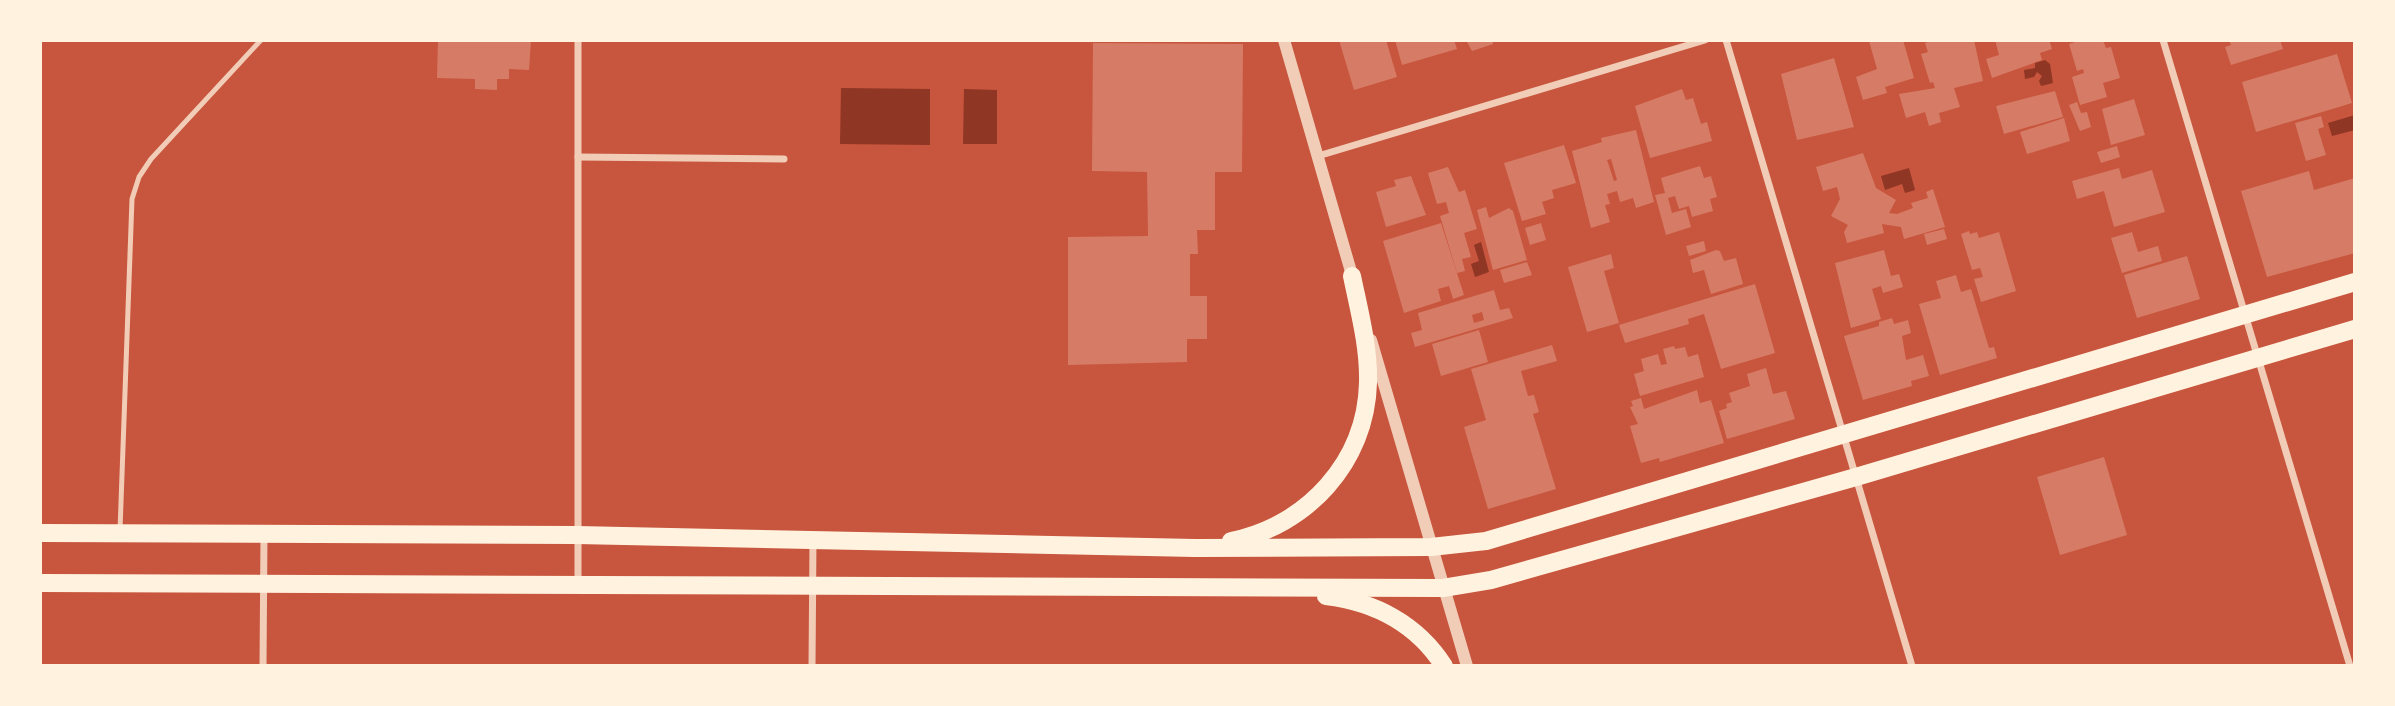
<svg xmlns="http://www.w3.org/2000/svg" width="2395" height="706" font-family="'Exo 2',sans-serif">
	<style>
		.water { fill: #8f3625 }
		.building { fill: #d67c66; fill-rule: evenodd }
		.lines { fill: none; stroke-linecap: round; stroke-linejoin: round }
		.service { stroke: #f1ccb7; stroke-width: 5 }
		.minor { stroke: #f1ccb7; stroke-width: 7 }
		.tertiary { stroke: #f1ccb7; stroke-width: 12 }
		.primary { stroke: #fff3e0; stroke-width: 18 }
	</style>
	<rect width="100%" height="100%" fill="#c8553d"/>
	<g class="water">
		<polygon points="2045,60 2050,64 2053,83 2041,86 2039,81 2042,76 2037,72 2034,77 2025,79 2024,70 2035,68 2035,63"/>
		<polygon points="841,88 930,89 930,145 840,144"/>
		<polygon points="964,89 997,90 997,144 963,144"/>
		<polygon points="2355,115 2355,130 2332,136 2328,123"/>
		<polygon points="1909,168 1915,190 1905,193 1902,184 1885,190 1881,176"/>
		<polygon points="1481,242 1489,272 1475,277 1471,264 1479,261 1474,245"/>
	</g>
	<g class="building">
		<polygon points="438,40 531,40 529,70 509,69 509,79 497,79 497,90 475,89 475,79 437,78"/>
		<polygon points="1339,40 1386,40 1397,77 1354,90"/>
		<polygon points="1395,40 1454,40 1457,49 1402,65"/>
		<polygon points="1466,40 1493,40 1493,44 1472,51"/>
		<polygon points="1903,40 1914,78 1885,87 1887,93 1863,100 1856,77 1877,69 1869,41"/>
		<polygon points="1934,40 1974,40 1983,81 1954,88 1960,107 1939,113 1941,122 1929,126 1925,112 1906,118 1899,94 1935,88 1933,82 1930,83 1921,54 1928,52 1925,43"/>
		<polygon points="1995,40 2049,40 2052,49 2040,53 2042,60 1992,78 1986,59 1999,55"/>
		<polygon points="2081,40 2103,40 2106,48 2111,47 2120,78 2103,83 2107,97 2080,105 2072,77 2084,73 2083,69 2077,71 2069,44"/>
		<polygon points="2229,40 2280,40 2283,49 2231,65 2225,47 2231,45"/>
		<polygon points="1093,43 1243,44 1242,172 1215,172 1215,230 1197,230 1198,254 1190,254 1190,296 1207,296 1207,339 1187,339 1187,362 1068,365 1068,237 1148,236 1147,172 1092,171"/>
		<polygon points="2337,54 2352,103 2256,132 2242,82"/>
		<polygon points="1834,58 1854,127 1797,140 1781,74"/>
		<polygon points="1682,89 1686,100 1693,98 1701,124 1707,122 1712,141 1650,158 1635,106"/>
		<polygon points="2055,91 2063,117 2004,134 1996,106"/>
		<polygon points="2134,99 2145,135 2111,145 2102,109"/>
		<polygon points="2077,102 2081,113 2087,112 2091,127 2080,131 2069,105"/>
		<polygon points="2321,116 2324,127 2318,129 2326,155 2306,161 2295,123"/>
		<polygon points="2064,118 2070,141 2027,154 2020,132"/>
		<path d="M 1636,130 L 1654,202 L 1636,208 L 1633,198 L 1620,202 L 1617,191 L 1607,194 L 1610,204 L 1605,205 L 1610,222 L 1591,228 L 1572,151 L 1602,142 L 1601,138 ZM 1611,159 L 1617,180 L 1614,181 L 1607,160 Z"/>
		<polygon points="1564,145 1576,183 1552,190 1554,198 1542,202 1546,214 1522,221 1504,163"/>
		<polygon points="2117,146 2120,157 2101,163 2097,152"/>
		<polygon points="1863,153 1876,188 1896,200 1889,213 1897,214 1913,208 1911,203 1928,198 1926,192 1933,189 1945,227 1904,239 1901,227 1882,224 1884,233 1847,243 1844,232 1848,225 1831,216 1840,199 1837,187 1823,191 1816,167"/>
		<polygon points="1700,166 1704,178 1711,176 1717,197 1710,199 1713,211 1692,217 1689,206 1679,209 1675,196 1668,198 1672,213 1686,209 1691,227 1666,235 1655,195 1665,193 1661,178"/>
		<polygon points="1448,167 1459,192 1465,190 1477,229 1464,233 1471,257 1462,259 1465,271 1457,273 1440,216 1449,213 1446,202 1437,204 1428,173"/>
		<polygon points="2119,168 2122,179 2152,170 2165,212 2114,227 2104,191 2077,199 2072,181"/>
		<polygon points="2309,171 2314,190 2355,178 2355,253 2267,277 2241,191"/>
		<polygon points="1411,176 1426,215 1386,227 1376,192 1396,186 1394,180"/>
		<polygon points="1486,207 1489,218 1509,208 1513,211 1527,260 1493,270 1477,210"/>
		<polygon points="1441,223 1464,295 1453,299 1449,286 1438,289 1441,301 1404,313 1383,241"/>
		<polygon points="1541,223 1546,240 1530,245 1525,228"/>
		<polygon points="1944,229 1947,239 1927,245 1924,234"/>
		<polygon points="1969,231 1970,234 1977,232 1979,238 1999,232 2016,291 1981,302 1974,279 1983,277 1980,268 1972,270 1961,234"/>
		<polygon points="2132,232 2138,252 2158,246 2162,261 2122,273 2111,238"/>
		<polygon points="1704,241 1706,251 1689,256 1686,246"/>
		<polygon points="1716,250 1720,251 1724,261 1736,258 1743,284 1711,294 1704,270 1693,273 1690,260"/>
		<polygon points="1884,250 1891,276 1899,274 1903,287 1883,293 1881,286 1872,289 1881,319 1851,328 1835,263"/>
		<polygon points="1611,254 1614,268 1604,271 1619,323 1587,332 1568,267"/>
		<polygon points="2187,256 2200,299 2137,318 2124,275"/>
		<polygon points="1527,262 1532,275 1504,283 1500,270"/>
		<polygon points="1956,275 1961,292 1971,289 1989,348 1994,347 1997,358 1940,375 1919,304 1941,298 1936,281"/>
		<polygon points="1755,284 1775,353 1721,369 1704,314 1688,319 1689,324 1625,343 1619,325"/>
		<path d="M 1494,290 L 1500,310 L 1509,308 L 1513,318 L 1415,347 L 1411,333 L 1422,330 L 1418,313 ZM 1482,312 L 1484,320 L 1474,323 L 1472,315 Z"/>
		<polygon points="1892,318 1894,324 1908,320 1911,333 1902,336 1906,360 1923,355 1929,376 1911,381 1912,386 1863,400 1844,336 1879,326 1879,322"/>
		<polygon points="1479,330 1488,362 1441,376 1432,344"/>
		<polygon points="1552,345 1557,361 1521,371 1528,396 1534,395 1539,412 1533,414 1556,489 1488,509 1464,427 1486,420 1471,369"/>
		<polygon points="1674,346 1675,349 1685,347 1688,357 1698,354 1704,377 1640,396 1634,374 1644,371 1641,359 1658,354 1661,365 1667,364 1663,349"/>
		<polygon points="1766,368 1773,394 1786,391 1795,419 1727,439 1719,411 1727,408 1726,404 1732,402 1729,393 1750,386 1747,374"/>
		<polygon points="1697,390 1700,403 1711,400 1724,443 1660,462 1659,458 1641,463 1630,426 1638,424 1630,407 1633,406 1631,401 1641,398 1644,409"/>
		<polygon points="2104,457 2127,535 2060,555 2037,477"/>
	</g>
	<g class="lines">
		<polyline class="service" points="120,530 132,199 139,177 151,159 261,40"/>
		<g class="minor">
			<polyline points="578,40 578,584"/>
			<polyline points="1726,40 1912,666"/>
			<polyline points="2163,40 2350,666"/>
			<polyline points="1318,156 1705,40"/>
			<polyline points="578,157 784,159"/>
			<polyline points="263,666 264,534"/>
			<polyline points="812,666 813,540"/>
		</g>
		<g class="tertiary">
			<polyline points="1284,40 1354,282"/>
			<polyline points="1371,340 1467,666"/>
		</g>
		<g class="primary">
			<polyline points="40,533 577,535 1195,548 1431,547 1486,541 2355,282"/>
			<path d="M 1231,541 C 1307,526 1366,462 1368,383 C 1369,347 1359,310 1352,276"/>
			<polyline points="40,583 1443,588 1491,580 1856,477 2355,329"/>
			<path d="M 1326,596 C 1375,602 1417,624 1444,666"/>
		</g>
	</g>
	<rect width="2395" height="706" fill="none" stroke="#fff3e0" stroke-width="84"/>
</svg>
